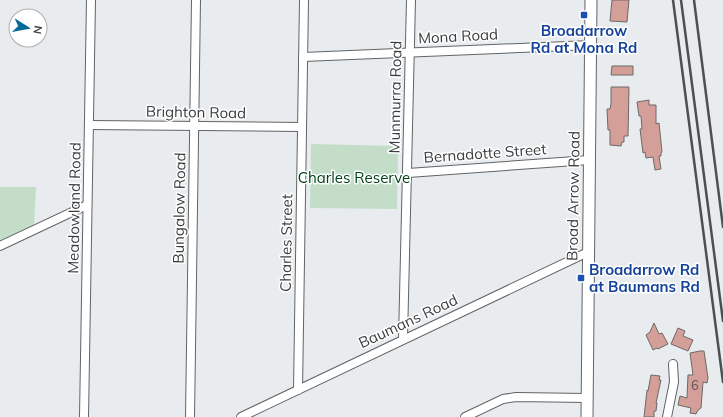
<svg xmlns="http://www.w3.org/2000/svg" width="723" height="417" font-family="Mulish,sans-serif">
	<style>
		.green { fill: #c4ddc8 }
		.building { fill: #d39f98; stroke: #6d6968 }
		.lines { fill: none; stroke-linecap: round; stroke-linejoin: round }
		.street-casing { stroke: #616467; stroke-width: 10 }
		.secondary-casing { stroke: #616467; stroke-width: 13 }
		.street { stroke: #fff; stroke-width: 8 }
		.secondary { stroke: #fff; stroke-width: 11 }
		.rail { stroke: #4d5051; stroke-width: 2.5 }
		.transit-dot { fill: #1a4fb4; stroke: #fff; stroke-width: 1.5 }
		.labels { text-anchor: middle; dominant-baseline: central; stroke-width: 3; stroke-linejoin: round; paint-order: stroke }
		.number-label { font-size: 13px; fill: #605554 }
		.transit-label { font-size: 15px; font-weight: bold; fill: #164399; stroke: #fff }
		.street-label { font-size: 15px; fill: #3a3c3d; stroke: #fff }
		.park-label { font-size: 15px; fill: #014219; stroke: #fff }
	</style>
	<rect width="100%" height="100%" fill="#e8ecee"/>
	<g class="green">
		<polygon points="311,144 398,146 397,209 310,208"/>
		<polygon points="0,187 36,187 34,227 0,243"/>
	</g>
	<g class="building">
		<polygon points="612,0 629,0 627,22 610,21"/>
		<polygon points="612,66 633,66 633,75 611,75"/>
		<polygon points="611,87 629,87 628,136 624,136 624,142 622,142 621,146 610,145 610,130 608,130 607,109 610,109 611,104"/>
		<polygon points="649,100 649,105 656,105 656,124 659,123 662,152 661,153 661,156 659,156 661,169 655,170 653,157 646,158 645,152 643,153 640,129 642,129 641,116 639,116 637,102"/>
		<polygon points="654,323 659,334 662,333 668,344 658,349 657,348 653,350 646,335 650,332"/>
		<polygon points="678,328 685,331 683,336 693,340 688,351 671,344"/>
		<polygon points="700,351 704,351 708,378 707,383 703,382 701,408 698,410 696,414 690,413 691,408 678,405 680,396 687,398 688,375 693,375 690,353"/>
		<polygon points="651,375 660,376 659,380 661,380 656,403 657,403 656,411 654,411 654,417 644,417 647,390 648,391"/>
	</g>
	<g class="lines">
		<defs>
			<g id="street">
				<polyline points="303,57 591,45"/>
				<polyline points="89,125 302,127"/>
				<polyline points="408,173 589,160"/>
				<polyline points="0,246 87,205"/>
				<polyline points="403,339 411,0"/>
				<polyline points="298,390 304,0"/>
				<polyline points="84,417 91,0"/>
				<polyline points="190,417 196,0"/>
				<polyline points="241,417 588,252"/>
				<polyline points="465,417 503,399 516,397 587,398"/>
				<polyline points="667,417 674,382 673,364"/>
			</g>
			<polyline id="secondary" points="587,417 591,0"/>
		</defs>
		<use href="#street" class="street-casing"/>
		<use href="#secondary" class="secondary-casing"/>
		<use href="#street" class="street"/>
		<use href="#secondary" class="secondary"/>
		<g class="rail">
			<polyline points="673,0 723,382"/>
			<polyline points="681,0 723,321"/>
			<polyline points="694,0 723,227"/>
		</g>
	</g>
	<g class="transit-dot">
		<rect x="580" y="11" width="8" height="8" rx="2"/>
		<rect x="577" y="274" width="8" height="8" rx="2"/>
	</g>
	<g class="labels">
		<g class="number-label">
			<text x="695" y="385">6</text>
		</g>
		<g class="transit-label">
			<text x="584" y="30">Broadarrow<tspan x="584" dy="17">Rd at Mona Rd</tspan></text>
			<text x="589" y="269" text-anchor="start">Broadarrow Rd<tspan x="589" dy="17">at Baumans Rd</tspan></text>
		</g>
		<g class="street-label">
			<text transform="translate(458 36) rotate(-3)">Mona Road</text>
			<text transform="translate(395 97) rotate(-89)">Munmurra Road</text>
			<text transform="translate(196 112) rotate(1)">Brighton Road</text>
			<text transform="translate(485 153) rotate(-4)">Bernadotte Street</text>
			<text transform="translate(573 196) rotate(-89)">Broad Arrow Road</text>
			<text transform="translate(74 208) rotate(-89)">Meadowland Road</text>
			<text transform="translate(179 208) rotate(-89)">Bungalow Road</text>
			<text transform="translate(286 243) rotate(-89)">Charles Street</text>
			<text transform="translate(408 321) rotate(-25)">Baumans Road</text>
		</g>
		<g class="park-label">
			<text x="354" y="177">Charles Reserve</text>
		</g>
	</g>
	<g transform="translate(28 28) rotate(101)"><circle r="19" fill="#ffffff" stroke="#b0b1b1"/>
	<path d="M0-3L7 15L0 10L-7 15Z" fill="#046a98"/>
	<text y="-6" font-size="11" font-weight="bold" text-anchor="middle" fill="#3a3c3d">N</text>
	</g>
</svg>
